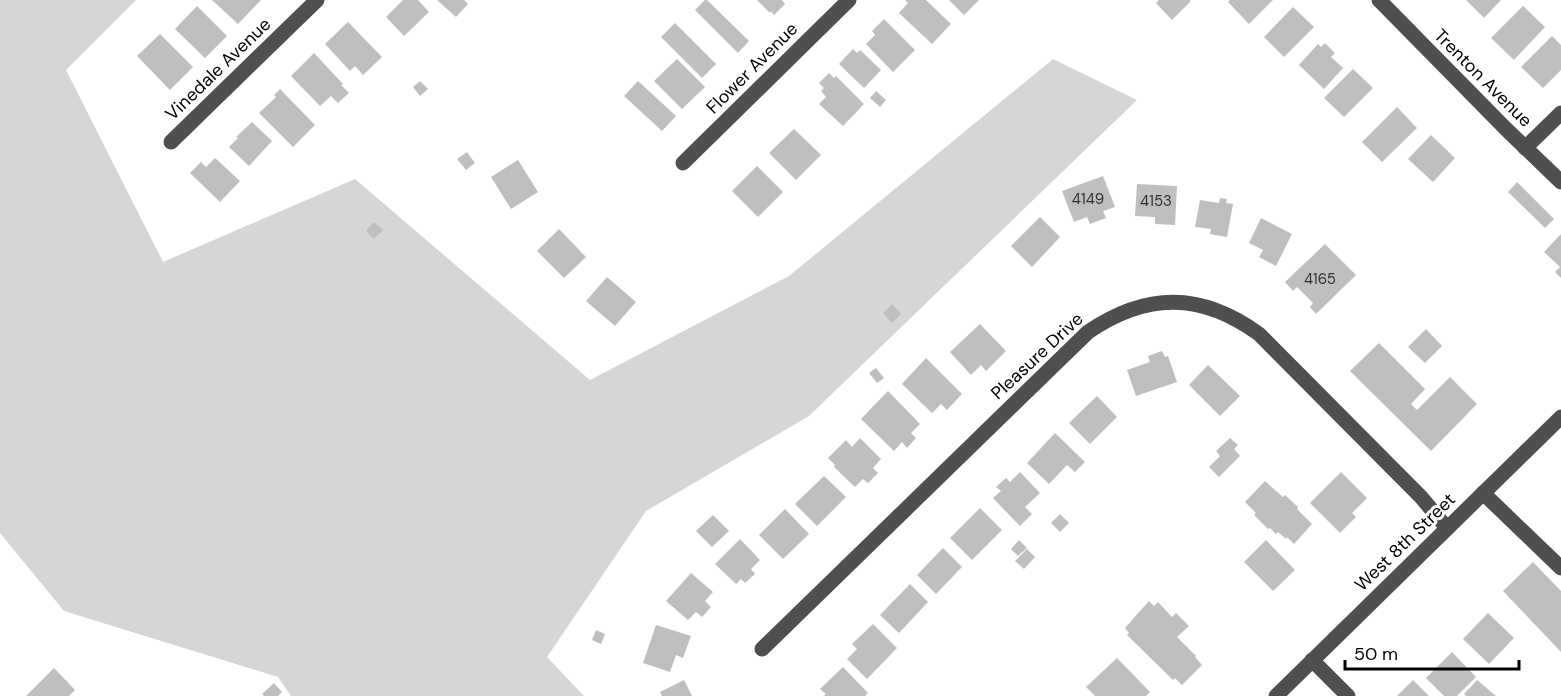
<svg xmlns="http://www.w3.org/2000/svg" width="1561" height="696" font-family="'DM Sans',sans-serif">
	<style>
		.green { fill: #d6d6d6 }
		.building { fill: #bfbfbf }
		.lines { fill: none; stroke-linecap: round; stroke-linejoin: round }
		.minor { stroke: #4f4f4f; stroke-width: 15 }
		.labels { text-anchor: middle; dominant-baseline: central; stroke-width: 6; stroke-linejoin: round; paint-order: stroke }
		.number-label { font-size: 15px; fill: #303030 }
		.street-label { font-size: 18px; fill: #000; stroke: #fff }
	</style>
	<rect width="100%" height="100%" fill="#fff"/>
	<polygon class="green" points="0,0 136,0 66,70 163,262 355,179 590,380 789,276 1053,59 1137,100 809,416 646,511 547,657 584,696 291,696 278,677 64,611 0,533"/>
	<g class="building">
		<polygon points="212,0 261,0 238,24"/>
		<polygon points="403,0 418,0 429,12 404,36 386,17"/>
		<polygon points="437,0 464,0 468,4 456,17"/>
		<polygon points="705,0 707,0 749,41 738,53 695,10"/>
		<polygon points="757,0 782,0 785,4 774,15 771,11 770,13"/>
		<polygon points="905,0 926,0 951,24 932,44 899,13 908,3"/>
		<polygon points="949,0 979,0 964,15"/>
		<polygon points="1159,0 1190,0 1191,1 1172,20 1156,3"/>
		<polygon points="1230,0 1273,0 1249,24 1228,2"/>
		<polygon points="1466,0 1501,0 1484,18"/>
		<polygon points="197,6 227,36 205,58 175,29"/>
		<polygon points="1523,6 1545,27 1514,60 1491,38"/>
		<polygon points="1293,7 1314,27 1284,57 1264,37"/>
		<polygon points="884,19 915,50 893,72 866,44 875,35 872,31"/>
		<polygon points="348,22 382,57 363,75 355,66 350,71 325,44"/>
		<polygon points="675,23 716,64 702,78 661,37"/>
		<polygon points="160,34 193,67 170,90 137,56"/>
		<polygon points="1552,36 1561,45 1561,70 1543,88 1521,67"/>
		<polygon points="1325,43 1335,53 1331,57 1343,68 1324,89 1299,65 1318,44 1321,47"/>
		<polygon points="853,49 857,53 860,50 881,70 864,88 839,64"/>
		<polygon points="314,53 343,84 341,85 349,93 338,103 331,96 320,106 291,76"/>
		<polygon points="677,59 705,87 682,109 654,81"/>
		<polygon points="1353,69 1373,88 1344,117 1324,98"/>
		<polygon points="829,73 834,78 836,76 864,104 843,126 819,104 826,97 821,91 824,88 819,83"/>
		<polygon points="420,81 428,89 420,96 413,87"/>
		<polygon points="638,81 676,116 662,131 624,96"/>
		<polygon points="280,89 315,125 293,147 259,113 276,97 274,95"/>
		<polygon points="876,91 886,100 880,107 870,98"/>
		<polygon points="1397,107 1417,128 1382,162 1362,142"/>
		<polygon points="252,122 272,141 249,166 229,147 238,138 236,137"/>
		<polygon points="794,129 821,155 796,180 769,153"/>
		<polygon points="1431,135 1455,158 1433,182 1408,159"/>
		<polygon points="467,152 475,163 466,170 457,159"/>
		<polygon points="215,158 240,181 220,202 190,173 201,162 206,167"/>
		<polygon points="518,160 538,192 511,209 491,177"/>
		<polygon points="757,166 783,192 758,217 732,191"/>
		<polygon points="1103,176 1115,207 1103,211 1106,218 1090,224 1087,217 1074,222 1062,191"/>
		<polygon points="1517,182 1554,219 1545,228 1508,192"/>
		<polygon points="1137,184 1177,186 1175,225 1155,224 1155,217 1135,216"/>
		<polygon points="1220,198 1227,199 1226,203 1233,204 1227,237 1210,234 1211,229 1195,227 1200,200 1219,203"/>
		<polygon points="1040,217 1060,237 1032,267 1011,246"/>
		<polygon points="1261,218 1292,234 1276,266 1259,257 1263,250 1249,243"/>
		<polygon points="374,222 383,230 374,239 366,231"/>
		<polygon points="559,229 586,257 564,278 537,251"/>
		<polygon points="1561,234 1561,278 1555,272 1560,267 1544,252"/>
		<polygon points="1325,244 1356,275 1316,314 1310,307 1313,303 1297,287 1293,291 1285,282"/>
		<polygon points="607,277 636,302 615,326 586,301"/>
		<polygon points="892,304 901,314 892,323 883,313"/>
		<polygon points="980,324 1006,351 986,371 981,365 971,375 950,352"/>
		<polygon points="1426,329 1442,346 1425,363 1408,347"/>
		<polygon points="1379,343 1425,389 1411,404 1417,410 1450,377 1477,404 1431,451 1350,371"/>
		<polygon points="1162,351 1165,357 1168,356 1177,382 1136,396 1127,370 1150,362 1148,356"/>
		<polygon points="926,358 962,394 947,410 941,404 932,413 902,384"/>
		<polygon points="1208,365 1240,396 1220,416 1189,385"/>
		<polygon points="876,368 884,378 877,383 869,373"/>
		<polygon points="888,391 920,424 911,433 916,438 907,448 902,442 894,451 861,419"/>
		<polygon points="1097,396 1117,417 1090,444 1069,423"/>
		<polygon points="1055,433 1085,462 1075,472 1067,465 1049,484 1027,463"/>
		<polygon points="860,438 881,459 873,468 878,473 868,483 863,479 855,487 834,467 835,465 828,458 846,440 852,447"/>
		<polygon points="1230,438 1238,445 1234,449 1240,456 1219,477 1209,467 1220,456 1216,451"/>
		<polygon points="1020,472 1040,493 1025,507 1032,514 1020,526 993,498 1001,491 996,487 1006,478 1010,482"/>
		<polygon points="1341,472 1367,498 1352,513 1356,517 1340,533 1310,503"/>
		<polygon points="824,476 846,497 817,526 795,504"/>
		<polygon points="1265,481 1283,497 1285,495 1298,507 1297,509 1312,524 1294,544 1287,537 1286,539 1278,532 1276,534 1270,528 1268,529 1254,515 1256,513 1245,502"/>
		<polygon points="980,508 1002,530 972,560 950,538"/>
		<polygon points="785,509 809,534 783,559 759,535"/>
		<polygon points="1060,514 1069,523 1060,532 1051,523"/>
		<polygon points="713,515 729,531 712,547 696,531"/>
		<polygon points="740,539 760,560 751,569 755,574 745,583 741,579 736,584 715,564"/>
		<polygon points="1019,540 1027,548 1018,556 1011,549"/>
		<polygon points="1266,540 1295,570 1273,591 1244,562"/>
		<polygon points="943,548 962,567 936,594 917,575"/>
		<polygon points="1027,549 1035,557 1024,569 1015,561"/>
		<polygon points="1533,562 1561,591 1561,652 1503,591"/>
		<polygon points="691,573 713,592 705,601 711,607 702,617 696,612 688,620 666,601"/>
		<polygon points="910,584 928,602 899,633 880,615"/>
		<polygon points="1149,601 1154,606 1158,602 1172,617 1176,613 1189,626 1177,637 1196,656 1195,657 1202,665 1182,685 1175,678 1173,680 1127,635 1129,633 1125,628"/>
		<polygon points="1488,613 1514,638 1489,664 1463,639"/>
		<polygon points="873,624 897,648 867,679 847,659 857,649 852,644"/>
		<polygon points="656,625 691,636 683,658 676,655 670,672 643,663"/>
		<polygon points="596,630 605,634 601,644 592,640"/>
		<polygon points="1452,652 1476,677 1457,696 1444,696 1426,678"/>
		<polygon points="1117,658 1150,692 1146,696 1095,696 1086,687"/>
		<polygon points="843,667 868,693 865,696 824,696 826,694 820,689"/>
		<polygon points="54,668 75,690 69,696 26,696"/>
		<polygon points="684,680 692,696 662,696 660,692"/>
		<polygon points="1413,680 1429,696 1397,696"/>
		<polygon points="1477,680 1496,696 1466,696 1464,694"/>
		<polygon points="274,683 282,692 278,696 264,696 262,694"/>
	</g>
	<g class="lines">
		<g class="minor">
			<polyline points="1379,0 1506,129 1561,182"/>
			<polyline points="171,142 317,0"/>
			<polyline points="1525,148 1561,113"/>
			<polyline points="683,163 849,0"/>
			<polyline points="1483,493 1561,568"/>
			<path d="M 762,649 L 1088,332 C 1147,292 1201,292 1259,334 L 1421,497 L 1447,528"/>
			<polyline points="1312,660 1348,696"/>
			<polyline points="1276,696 1561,417"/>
		</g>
	</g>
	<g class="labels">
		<g class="number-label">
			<text x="1088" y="199">4149</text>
			<text x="1156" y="201">4153</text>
			<text x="1320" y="279">4165</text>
		</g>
		<g class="street-label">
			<text transform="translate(752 68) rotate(-45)">Flower Avenue</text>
			<text transform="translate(218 69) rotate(-44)">Vinedale Avenue</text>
			<text transform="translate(1483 78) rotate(45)">Trenton Avenue</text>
			<text transform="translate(1037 356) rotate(-43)">Pleasure Drive</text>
			<text transform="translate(1405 542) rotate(-44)">West 8th Street</text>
		</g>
	</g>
	<path d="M1345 660v9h174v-9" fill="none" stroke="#000000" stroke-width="3"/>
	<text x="1354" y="660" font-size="18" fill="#000000" stroke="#ffffff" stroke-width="4.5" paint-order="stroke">50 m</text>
</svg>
